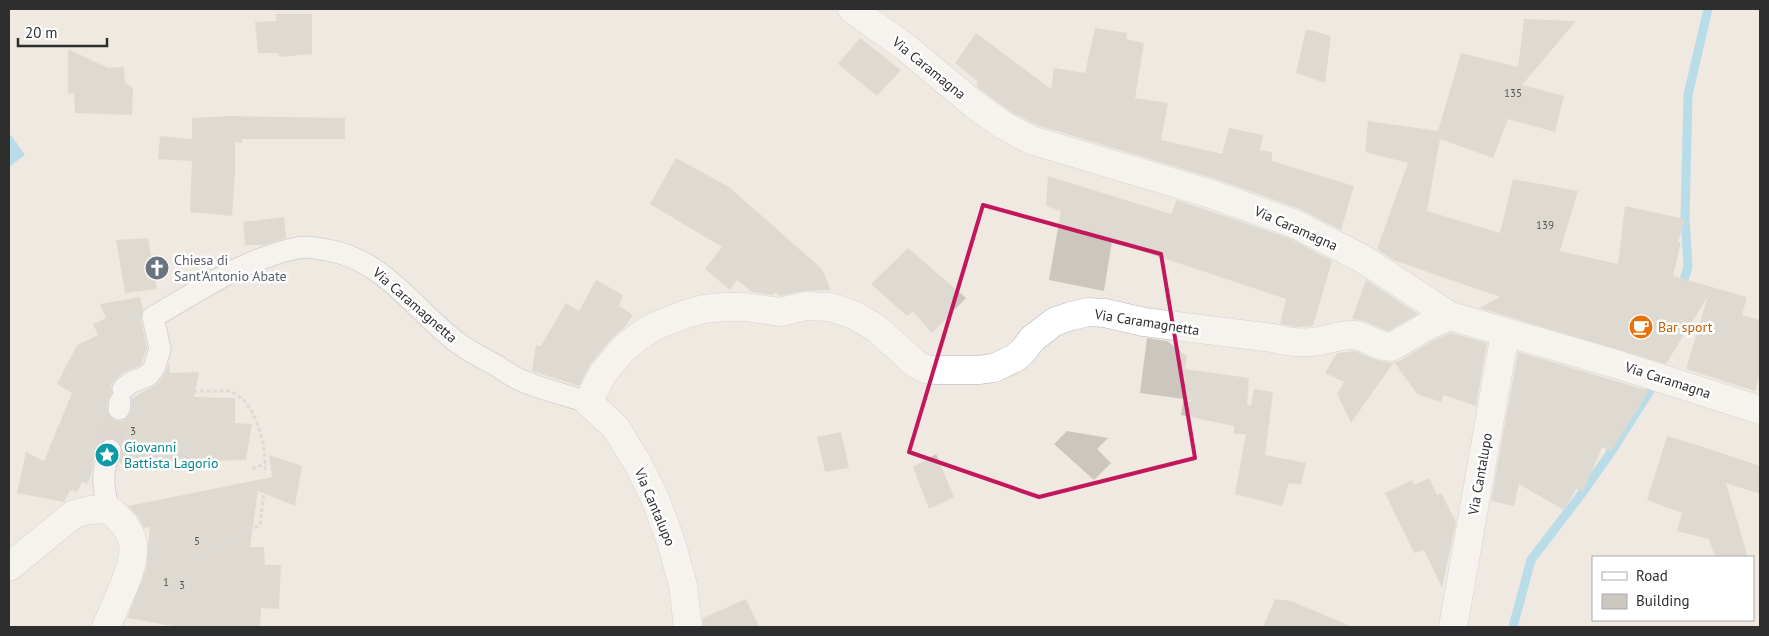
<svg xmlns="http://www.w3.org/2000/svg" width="1769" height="636" font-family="'PT Sans',sans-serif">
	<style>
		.water { fill: #75cff0 }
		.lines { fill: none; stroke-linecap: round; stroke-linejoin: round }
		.stream { stroke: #75cff0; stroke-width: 9 }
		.building { fill: #cbc7bf }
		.pedestrian-tunnel { stroke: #c8c4bd; stroke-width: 21; stroke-dasharray: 21 11; stroke-linecap: butt }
		.pedestrian-casing { stroke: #b4b7c1; stroke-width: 23 }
		.minor-casing { stroke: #b4b7c1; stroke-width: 29 }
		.tertiary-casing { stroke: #b4b7c1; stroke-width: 29 }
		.path { stroke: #c9c9c9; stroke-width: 3; stroke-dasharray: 4 2.5; stroke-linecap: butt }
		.pedestrian { stroke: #fff; stroke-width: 21 }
		.minor { stroke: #fff; stroke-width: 28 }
		.tertiary { stroke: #fff; stroke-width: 28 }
		.marked { fill: none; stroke: #c2185b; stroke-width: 4; stroke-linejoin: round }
		.labels { text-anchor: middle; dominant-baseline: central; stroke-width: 5; stroke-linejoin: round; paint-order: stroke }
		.number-label { font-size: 11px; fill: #555452 }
		.street-label { font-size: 14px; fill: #2e2e2e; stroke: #fff }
		.worship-label { font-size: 14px; fill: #5b616d; stroke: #fff; text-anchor: start }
		.food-label { font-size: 14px; fill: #c56008; stroke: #fff; text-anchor: start }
		.culture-label { font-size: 14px; fill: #0d838f; stroke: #fff; text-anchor: start }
	</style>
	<rect width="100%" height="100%" fill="#efe9e1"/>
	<polygon class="water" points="11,135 25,155 9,167 9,137"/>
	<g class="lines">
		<g class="stream">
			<polyline points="1681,289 1688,267 1685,219 1688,95 1708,9"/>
			<polyline points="1513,627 1531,560 1583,492 1611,452 1649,392 1653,378"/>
		</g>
	</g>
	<g class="building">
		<polygon points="275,14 312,14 312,54 279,57 278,53 258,53 255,22 277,21"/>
		<polygon points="1524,19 1576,21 1522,85 1564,96 1555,132 1508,119 1493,158 1440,139 1427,211 1500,233 1513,179 1578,191 1560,251 1618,264 1625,206 1685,219 1678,242 1681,242 1673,276 1747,297 1742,315 1760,320 1760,373 1755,391 1686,369 1708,296 1666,364 1479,308 1500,297 1393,260 1377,249 1408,163 1365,152 1368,121 1438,131 1461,53 1518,67"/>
		<polygon points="1095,28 1127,33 1126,39 1144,43 1135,98 1168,103 1161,140 1222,154 1229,128 1263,135 1260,150 1272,152 1272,161 1354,186 1341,230 1300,209 1213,178 1037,125 1011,112 985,93 977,86 978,82 955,63 976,33 1051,89 1054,68 1085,73"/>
		<polygon points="1306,29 1331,36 1325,83 1296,73"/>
		<polygon points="860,38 901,70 877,96 838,64"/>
		<polygon points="68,49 108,68 124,67 125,83 133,88 132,115 75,113 74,93 68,94"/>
		<polygon points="229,116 345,118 345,139 242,139 242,143 235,142 235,174 232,216 190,212 192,161 158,159 160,136 192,139 192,118"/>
		<polygon points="676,158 729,187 822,269 831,290 803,291 780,296 775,292 773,295 752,292 737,280 730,290 705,269 722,247 650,204"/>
		<polygon points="1048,176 1171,214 1177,200 1289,238 1332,261 1313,326 1297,327 1280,324 1286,299 1112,241 1104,291 1049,280 1061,211 1046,206"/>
		<polygon points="284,217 286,238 264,245 245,245 243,222"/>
		<polygon points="148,238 157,289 125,293 116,240"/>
		<polygon points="908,248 966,298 932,333 913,312 907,316 871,284"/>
		<polygon points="596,280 623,295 619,306 633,315 624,328 611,339 590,365 579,386 532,371 536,345 541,346 566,303 579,311"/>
		<polygon points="1366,280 1418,314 1388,331 1364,321 1352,319"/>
		<polygon points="140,297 143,310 141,320 147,348 141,365 122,373 111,384 112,393 108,400 107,407 108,414 112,419 118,421 123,421 128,417 131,411 132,398 159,383 164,375 169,363 170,373 199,372 194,397 235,398 235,423 252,424 246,460 119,463 122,447 120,442 114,438 108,438 102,440 98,446 93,463 91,476 87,484 82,482 77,492 70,490 64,502 17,493 26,452 44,461 72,393 57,384 77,345 98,335 93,324 106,318 100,304"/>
		<polygon points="1451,333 1487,343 1476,406 1444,395 1441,402 1417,394 1394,362 1351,423 1337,394 1344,382 1325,373 1337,353 1355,351 1377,360 1390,363 1399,361 1436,339"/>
		<polygon points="1147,338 1167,341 1187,356 1185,369 1249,378 1247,405 1251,405 1254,389 1273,392 1265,455 1306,463 1301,485 1289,483 1282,506 1235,494 1246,434 1234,434 1234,426 1181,415 1183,401 1191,401 1191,400 1140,393"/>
		<polygon points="1518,352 1649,391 1611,452 1602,447 1583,492 1576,489 1564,510 1519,484 1514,506 1491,501"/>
		<polygon points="1067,431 1108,438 1097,449 1111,463 1094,480 1054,444"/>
		<polygon points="841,432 849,468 825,472 817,437"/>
		<polygon points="1667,436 1700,446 1760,466 1760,494 1726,483 1748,557 1715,557 1709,539 1677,531 1682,513 1647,500"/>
		<polygon points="936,454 954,497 929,509 913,467"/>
		<polygon points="269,455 302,466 295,506 258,491 250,547 264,547 265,565 281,565 279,609 261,608 260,627 179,627 127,618 146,569 150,527 144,528 138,517 128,506 272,477"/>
		<polygon points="1429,478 1437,495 1441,493 1456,522 1442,588 1424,550 1414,553 1385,493 1412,480 1414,485"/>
		<polygon points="746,599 759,627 703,627 703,618"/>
		<polygon points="1275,599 1291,601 1353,627 1263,627"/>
	</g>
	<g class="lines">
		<polyline class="pedestrian-tunnel" points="110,450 119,409"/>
		<defs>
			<g id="pedestrian">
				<path d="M 123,389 L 130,383 L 149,375 L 154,368 L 160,349 L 153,317 C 199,291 244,259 297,248 C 306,246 317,248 327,250 C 385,259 416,313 461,345 C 472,353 485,359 497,366 C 505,371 514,378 523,381 C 544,390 566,395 588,402"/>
				<polyline points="119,409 120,402"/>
				<path d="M 108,509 C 103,484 101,474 110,450"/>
			</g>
			<g id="minor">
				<path d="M 9,567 L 74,514 L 90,510 L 108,509 C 141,534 137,553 123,588 C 117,601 112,614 106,627"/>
				<path d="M 688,627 L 683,585 L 671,542 L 656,501 L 638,464 L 616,428 L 588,402 L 602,375 L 623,349 L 638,337 L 653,327 L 686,314 L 704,309 L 723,307 L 745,307 L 780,312 L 806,306 L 830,307 L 854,315 L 876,328 L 916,364 L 925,369 L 931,370 L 978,370 L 994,368 L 1015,358 L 1024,350 L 1032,339 L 1054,322 L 1071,316 L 1088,312 L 1105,313 L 1144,322 L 1273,338 C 1288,342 1303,344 1319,341 C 1331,339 1343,334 1354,335 C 1367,336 1377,347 1391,347 L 1429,325 L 1450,316"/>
				<polyline points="1453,627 1505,333"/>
			</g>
			<polyline id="tertiary" points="852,9 904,46 975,105 1003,125 1031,140 1208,193 1295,224 1363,259 1450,316 1616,364 1760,410"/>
		</defs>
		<use href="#pedestrian" class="pedestrian-casing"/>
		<use href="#minor" class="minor-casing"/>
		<use href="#tertiary" class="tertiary-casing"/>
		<g class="path">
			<path d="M 187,391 L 228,391 C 256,397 267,448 265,473"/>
			<polyline points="132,468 190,469"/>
			<polyline points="252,469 266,463"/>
			<polyline points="154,586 168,590"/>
			<polyline points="181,593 185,595 187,568 203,554 260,525 264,493"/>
		</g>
		<use href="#pedestrian" class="pedestrian"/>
		<use href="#minor" class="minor"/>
		<use href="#tertiary" class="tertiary"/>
	</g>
	<path d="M0 0H1769V636H0ZM 983,205 L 1161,254 L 1195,458 L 1039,497 L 909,452 Z" fill="#efe9e1" fill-opacity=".55" fill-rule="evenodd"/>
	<path class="marked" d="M 983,205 L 1161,254 L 1195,458 L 1039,497 L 909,452 Z"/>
	<defs>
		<symbol id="church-disc" viewBox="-11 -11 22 22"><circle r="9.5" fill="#6b7280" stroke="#fff"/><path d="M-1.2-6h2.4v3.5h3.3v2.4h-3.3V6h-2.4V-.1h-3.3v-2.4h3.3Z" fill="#fff"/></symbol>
		<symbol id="cafe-disc" viewBox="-11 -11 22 22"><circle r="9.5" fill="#e8710a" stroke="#fff"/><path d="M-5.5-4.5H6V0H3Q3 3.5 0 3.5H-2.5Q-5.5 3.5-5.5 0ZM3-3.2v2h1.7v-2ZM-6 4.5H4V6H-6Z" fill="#fff"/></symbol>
		<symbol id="sight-disc" viewBox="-11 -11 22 22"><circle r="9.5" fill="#0f9aa8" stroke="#fff"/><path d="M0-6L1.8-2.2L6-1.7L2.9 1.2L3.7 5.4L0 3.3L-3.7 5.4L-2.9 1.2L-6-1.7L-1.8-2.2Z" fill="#fff"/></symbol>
	</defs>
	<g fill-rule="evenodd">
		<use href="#church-disc" x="143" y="254" width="28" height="28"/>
		<use href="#cafe-disc" x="1627" y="313" width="28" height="28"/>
		<use href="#sight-disc" x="93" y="441" width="28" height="28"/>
	</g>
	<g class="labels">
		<g class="number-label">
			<text x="1513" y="93">135</text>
			<text x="1545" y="225">139</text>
			<text x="133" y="431">3</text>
			<text x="197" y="541">5</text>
			<text x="166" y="582">1</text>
			<text x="182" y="585">3</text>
		</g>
		<g class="street-label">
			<text transform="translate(929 68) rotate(39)">Via Caramagna</text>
			<text transform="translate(1296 228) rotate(24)">Via Caramagna</text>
			<text transform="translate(415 305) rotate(41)">Via Caramagnetta</text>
			<text transform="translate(1147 322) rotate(9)">Via Caramagnetta</text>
			<text transform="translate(1668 380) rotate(18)">Via Caramagna</text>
			<text transform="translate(1480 474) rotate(-80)">Via Cantalupo</text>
			<text transform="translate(655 507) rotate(67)">Via Cantalupo</text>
		</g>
		<g class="worship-label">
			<text x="174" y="260">Chiesa di<tspan x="174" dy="16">Sant'Antonio Abate</tspan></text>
		</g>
		<g class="food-label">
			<text x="1658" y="327">Bar sport</text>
		</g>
		<g class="culture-label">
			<text x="124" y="447">Giovanni<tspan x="124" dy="16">Battista Lagorio</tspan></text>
		</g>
	</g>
	<rect width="1769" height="636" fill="none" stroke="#2e2e2e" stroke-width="20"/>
	<rect x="1592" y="556" width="162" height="65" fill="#ffffff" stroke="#ababab"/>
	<rect x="1602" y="572" width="25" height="8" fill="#ffffff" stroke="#ababab"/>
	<text x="1636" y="581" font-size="15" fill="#2e2e2e">Road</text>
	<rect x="1602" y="594" width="25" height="15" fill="#cbc7bf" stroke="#ababab"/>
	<text x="1636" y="606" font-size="15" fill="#2e2e2e">Building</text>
	<path d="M18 38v8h89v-8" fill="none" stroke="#2e2e2e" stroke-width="2.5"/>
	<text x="25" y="38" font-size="15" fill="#2e2e2e" stroke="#ffffff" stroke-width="4" paint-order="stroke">20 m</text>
</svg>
